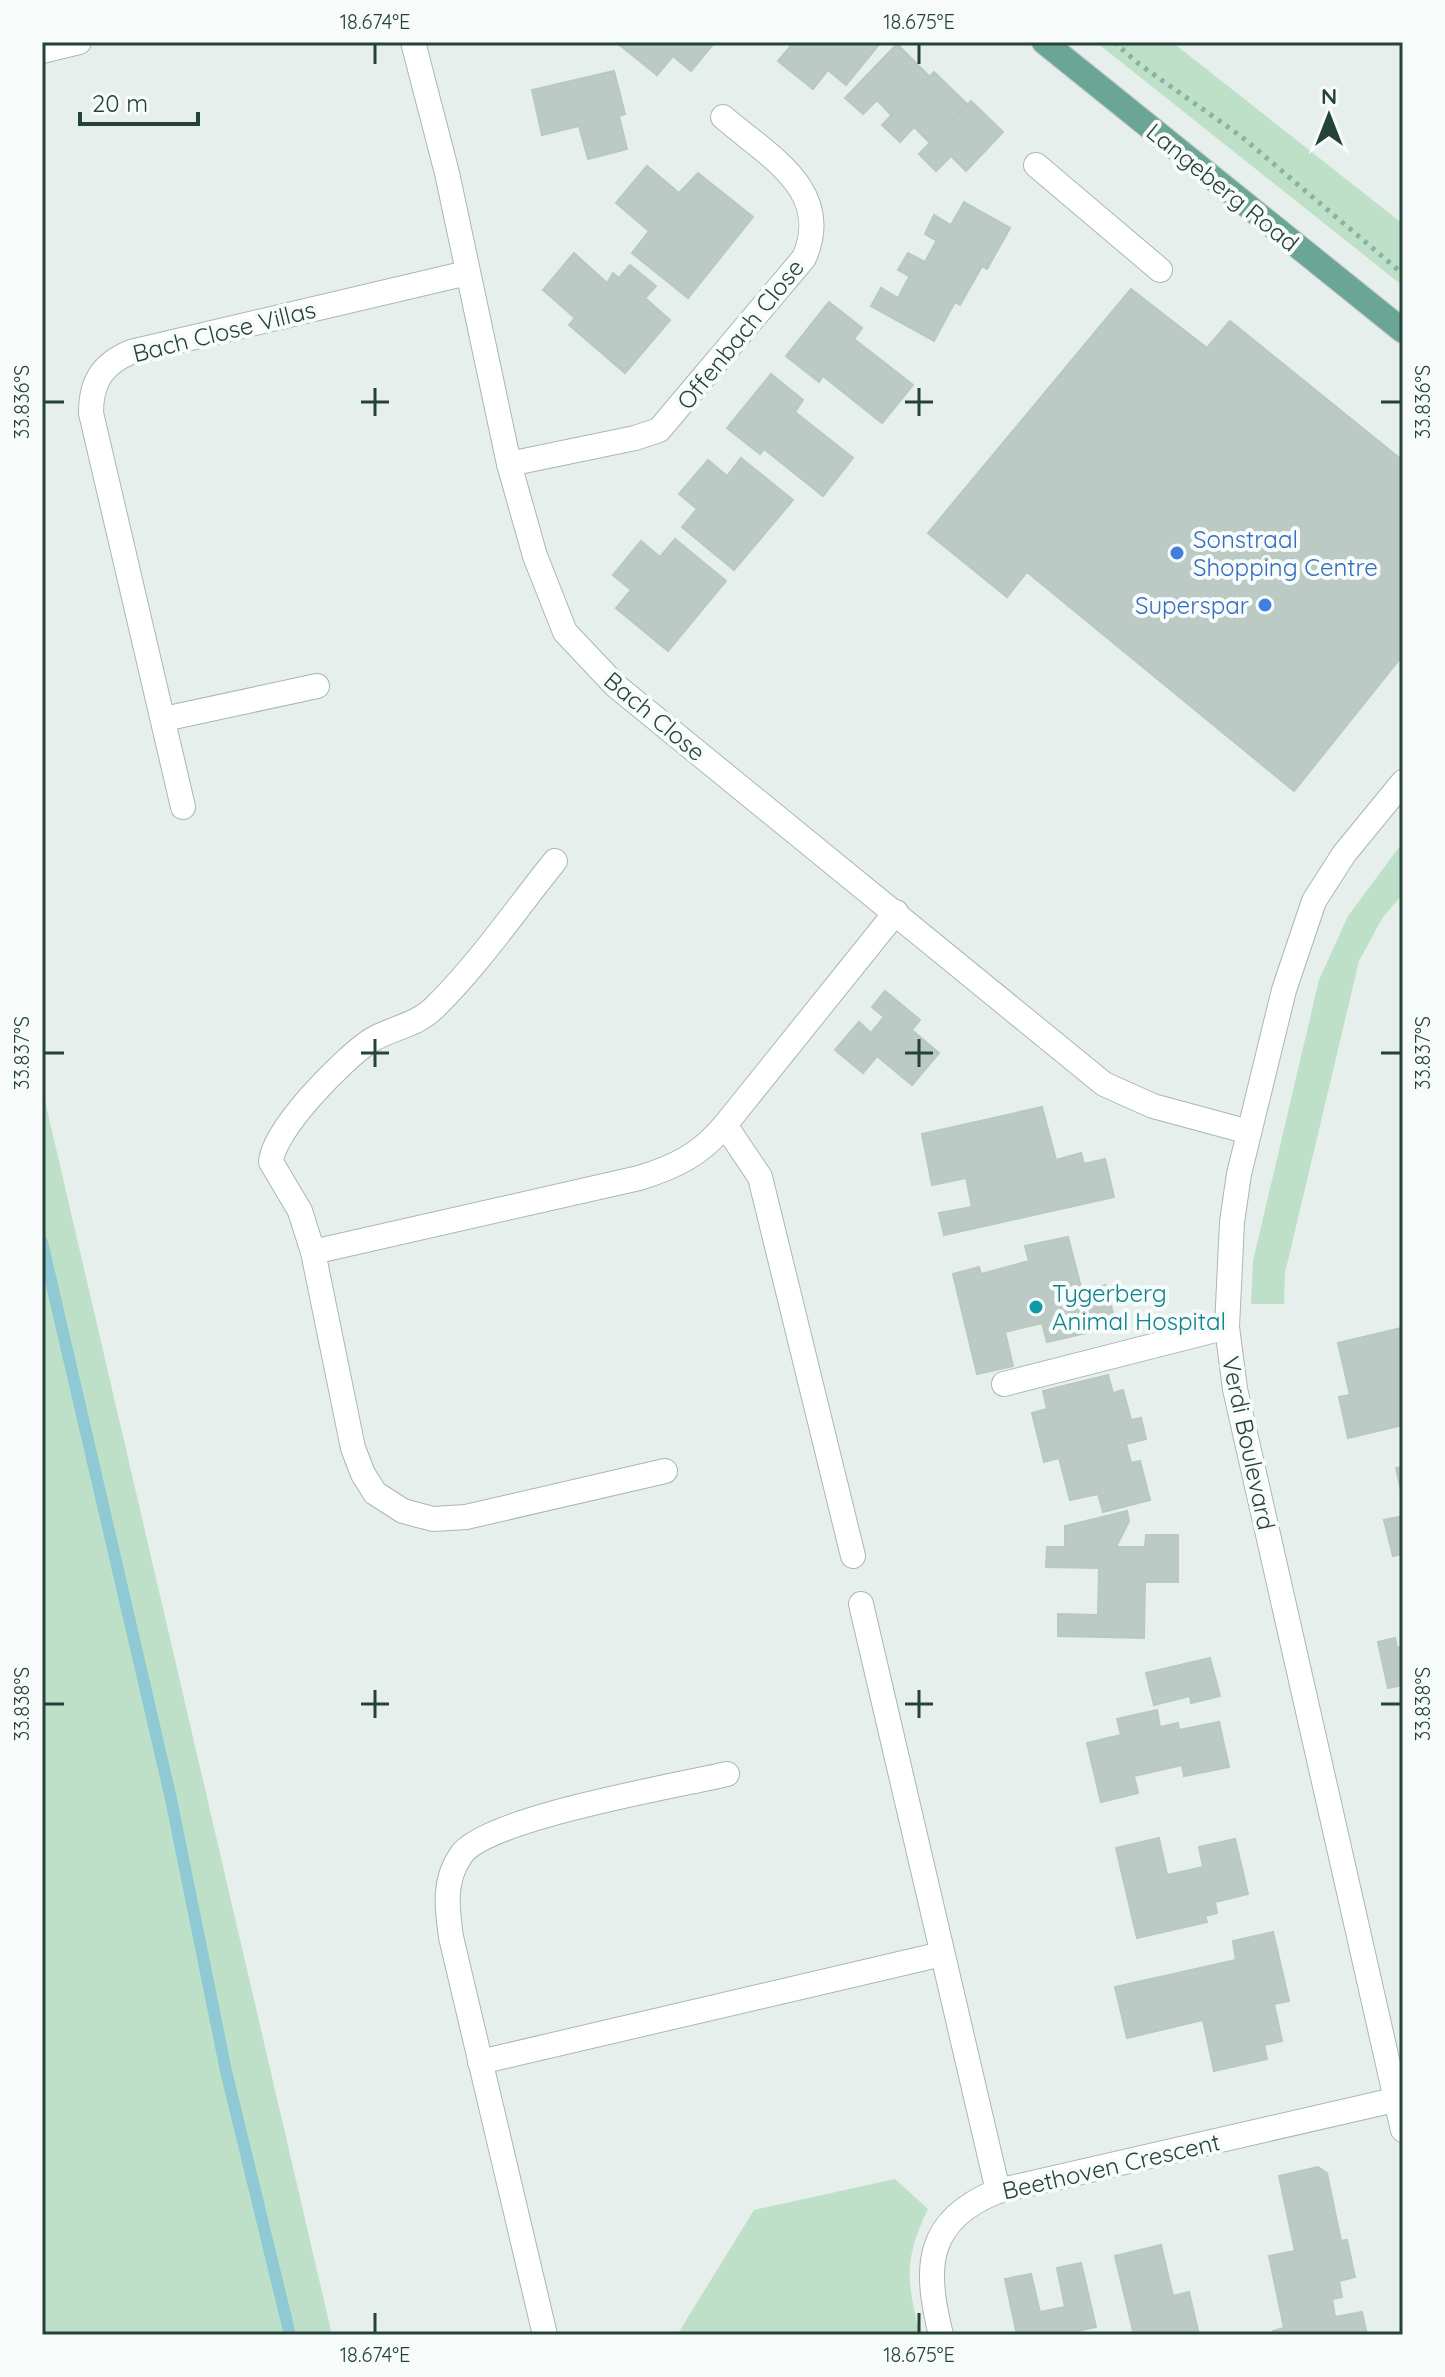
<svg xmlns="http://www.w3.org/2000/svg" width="1445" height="2377" font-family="Quicksand,sans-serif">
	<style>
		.green { fill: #bfe0c8 }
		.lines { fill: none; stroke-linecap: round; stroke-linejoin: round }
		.stream { stroke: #8ec9d4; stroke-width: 12 }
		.building { fill: #bbcac4; stroke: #b8c9c2; stroke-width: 2 }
		.minor-casing { stroke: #a8b8b2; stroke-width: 26 }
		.major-casing { stroke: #c2cac8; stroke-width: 26 }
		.path { stroke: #86b3a5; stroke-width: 5; stroke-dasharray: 4 6; stroke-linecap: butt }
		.minor { stroke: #fff; stroke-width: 24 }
		.major { stroke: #6aa596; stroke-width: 24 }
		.ticks { fill: none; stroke: #24423a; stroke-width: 3 }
		.shop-dot { fill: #3f7fe0; stroke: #f7fbf9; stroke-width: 3 }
		.culture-dot { fill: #0f9aa8; stroke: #f7fbf9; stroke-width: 3 }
		.labels { text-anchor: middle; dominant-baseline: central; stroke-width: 8; stroke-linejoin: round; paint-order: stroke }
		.street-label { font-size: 24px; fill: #24423a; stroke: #f7fbf9 }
		.shop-label { font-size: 24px; fill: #366cbe; stroke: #f7fbf9; text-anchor: start }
		.culture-label { font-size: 24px; fill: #0d838f; stroke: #f7fbf9; text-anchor: start }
		.neatline { fill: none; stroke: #24423a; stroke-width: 3 }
		.ticks-label { font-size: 20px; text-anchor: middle; fill: #24423a }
	</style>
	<rect width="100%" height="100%" fill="#e6efeb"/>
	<g class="green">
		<polygon points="1096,42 1172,42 1403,224 1403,286"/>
		<polygon points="1403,842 1403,894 1383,917 1359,961 1285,1273 1284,1304 1251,1304 1253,1261 1319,980 1348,916"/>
		<polygon points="42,1088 332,2335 42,2335"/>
		<path d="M 895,2179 L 928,2209 C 903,2261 907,2281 920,2335 L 677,2335 L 754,2210 Z"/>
	</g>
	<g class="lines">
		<polyline class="stream" points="42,1242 171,1799 226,2071 290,2335"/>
	</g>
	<g class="building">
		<polygon points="616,42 715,42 691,71 673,56 657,75"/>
		<polygon points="794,42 881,42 846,85 828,70 813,89 778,61"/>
		<polygon points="897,44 929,76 891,115 877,100 863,114 845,98"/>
		<polygon points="614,71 625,114 619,116 627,149 588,159 579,126 542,135 532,90"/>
		<polygon points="934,72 967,104 930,143 914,127 900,142 882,125"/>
		<polygon points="971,101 1003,132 966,171 951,156 936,171 919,154"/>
		<polygon points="647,166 679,193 698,173 753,217 688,298 632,253 649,231 616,203"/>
		<polygon points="964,202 1010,228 987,269 925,234 934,215 951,225"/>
		<polygon points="937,240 982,266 960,305 898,270 908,253 925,262"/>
		<polygon points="574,253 607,283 613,273 619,278 630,265 656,286 645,298 670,320 625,373 569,325 575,318 543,290"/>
		<polygon points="909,277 955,302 934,341 871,306 881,288 898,298"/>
		<polygon points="1131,289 1207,348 1230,321 1403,461 1403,655 1294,791 1027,572 1007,597 928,533"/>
		<polygon points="829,302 862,328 854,339 913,385 882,423 823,376 819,382 786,356"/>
		<polygon points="771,374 803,400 795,412 853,458 823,496 764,449 760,454 727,428"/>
		<polygon points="741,458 793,500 734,570 682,527 697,509 679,494 708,460 727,476"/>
		<polygon points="675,539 726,581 668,651 616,608 631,590 613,575 641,541 660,557"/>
		<polygon points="885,991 920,1020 912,1030 939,1053 912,1085 877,1056 863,1073 835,1050 859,1022 871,1033 884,1017 872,1007"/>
		<polygon points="1042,1107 1056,1160 1081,1153 1084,1164 1105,1159 1114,1197 944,1235 939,1213 972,1207 966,1178 932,1185 922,1134"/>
		<polygon points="1068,1237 1082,1291 1106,1285 1116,1326 1047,1342 1042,1323 1005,1332 1013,1366 977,1374 953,1274 979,1267 981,1274 1029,1261 1025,1246"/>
		<polygon points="1401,1328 1403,1425 1348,1438 1339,1397 1350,1395 1338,1343"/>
		<polygon points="1108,1375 1113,1393 1123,1390 1131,1420 1141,1418 1146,1439 1126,1444 1131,1463 1140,1461 1150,1500 1103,1512 1098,1494 1070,1500 1059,1458 1044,1462 1032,1413 1047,1409 1043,1391"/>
		<polygon points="1403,1467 1403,1500 1396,1468"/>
		<polygon points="1127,1511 1129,1521 1116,1547 1145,1547 1146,1535 1178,1535 1178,1582 1145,1582 1144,1638 1058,1636 1058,1614 1098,1615 1099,1568 1046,1567 1047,1547 1065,1547 1065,1526"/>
		<polygon points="1403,1516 1403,1554 1393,1556 1384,1520"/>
		<polygon points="1395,1638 1397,1648 1403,1646 1403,1685 1388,1688 1378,1642"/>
		<polygon points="1210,1658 1220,1696 1191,1703 1190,1696 1154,1705 1146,1673"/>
		<polygon points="1157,1710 1160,1727 1178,1723 1179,1730 1219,1722 1229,1767 1184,1776 1182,1765 1134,1776 1138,1793 1101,1802 1087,1743 1121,1735 1117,1719"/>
		<polygon points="1159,1838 1167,1875 1203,1867 1199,1847 1235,1839 1248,1894 1215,1902 1217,1913 1205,1916 1207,1922 1137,1938 1116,1848"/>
		<polygon points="1273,1932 1289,2001 1274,2004 1282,2041 1264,2045 1267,2059 1214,2071 1203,2020 1127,2038 1115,1987 1236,1960 1233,1941"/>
		<polygon points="1318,2167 1327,2173 1341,2241 1347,2240 1355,2277 1339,2281 1342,2297 1332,2299 1335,2317 1362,2312 1367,2335 1274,2335 1273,2331 1284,2328 1269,2256 1295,2251 1279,2176"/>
		<polygon points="1161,2245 1173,2296 1189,2292 1199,2335 1134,2335 1115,2256"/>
		<polygon points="1081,2263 1096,2327 1073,2332 1074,2335 1017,2335 1005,2279 1031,2274 1040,2312 1065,2307 1057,2268"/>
	</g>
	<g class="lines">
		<defs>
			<g id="minor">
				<polyline points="413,42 447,173 509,464 535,556 565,632 616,686 1104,1084 1153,1106 1249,1132"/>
				<polyline points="42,51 79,42"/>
				<polyline points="1036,165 1160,270"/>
				<path d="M 509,464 L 635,438 L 659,430 L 804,258 C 834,190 768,156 723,117"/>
				<polyline points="164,719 317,686"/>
				<polyline points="1403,782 1344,854 1314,901 1284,990 1239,1174 1232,1222 1227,1327 1235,1389 1403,2130"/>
				<path d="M 183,807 L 91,413 C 91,382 102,364 131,352 L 467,273"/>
				<path d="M 555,861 C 516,909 479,964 434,1008 C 416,1026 390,1028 370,1041 C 342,1060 273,1130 271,1162 L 300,1211 L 313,1252 L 353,1448 L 363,1474 L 375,1493 L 403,1511 L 433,1519 L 466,1517 L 665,1471"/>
				<polyline points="725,1125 760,1177 853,1556"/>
				<path d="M 313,1252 L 639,1178 C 675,1167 700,1155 725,1125 L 896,912"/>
				<polyline points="1004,1384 1227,1327"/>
				<polyline points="861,1604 998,2191"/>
				<polyline points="480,2062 942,1954"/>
				<path d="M 545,2335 L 451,1937 C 447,1908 443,1881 461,1855 C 486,1818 676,1786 727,1774"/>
				<path d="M 941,2335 C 924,2267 925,2220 998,2191 L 1403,2098"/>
			</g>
			<polyline id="major" points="1044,42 1403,331"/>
		</defs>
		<use href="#minor" class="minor-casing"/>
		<use href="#major" class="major-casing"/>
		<polyline class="path" points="1114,42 1139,64 1242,137 1403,274"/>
		<use href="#minor" class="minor"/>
		<use href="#major" class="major"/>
	</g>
	<path class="ticks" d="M 375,44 L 375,64M 919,44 L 919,64M 375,388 L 375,416M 919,388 L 919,416M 44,402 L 64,402M 361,402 L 389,402M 905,402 L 933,402M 1381,402 L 1401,402M 375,1039 L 375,1067M 919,1039 L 919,1067M 44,1053 L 64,1053M 361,1053 L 389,1053M 905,1053 L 933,1053M 1381,1053 L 1401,1053M 375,1690 L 375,1718M 919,1690 L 919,1718M 44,1704 L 64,1704M 361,1704 L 389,1704M 905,1704 L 933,1704M 1381,1704 L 1401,1704M 375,2313 L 375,2333M 919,2313 L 919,2333"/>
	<g class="shop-dot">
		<circle cx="1177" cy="553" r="8"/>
		<circle cx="1265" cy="605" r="8"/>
	</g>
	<circle class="culture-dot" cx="1036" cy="1307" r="8"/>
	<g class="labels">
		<g class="street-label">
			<text transform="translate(1223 187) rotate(39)">Langeberg Road</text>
			<text transform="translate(224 331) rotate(-14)">Bach Close Villas</text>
			<text transform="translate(740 334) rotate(-51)">Offenbach Close</text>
			<text transform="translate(655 716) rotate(40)">Bach Close</text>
			<text transform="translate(1249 1443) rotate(78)">Verdi Boulevard</text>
			<text transform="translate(1111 2166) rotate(-13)">Beethoven Crescent</text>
		</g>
		<g class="shop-label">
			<text x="1193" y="539">Sonstraal<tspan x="1193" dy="28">Shopping Centre</tspan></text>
			<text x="1249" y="605" text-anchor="end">Superspar</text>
		</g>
		<g class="culture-label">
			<text x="1052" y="1293">Tygerberg<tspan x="1052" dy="28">Animal Hospital</tspan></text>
		</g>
	</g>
	<rect width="1445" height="2377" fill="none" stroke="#f7fbf9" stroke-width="88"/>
	<g transform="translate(1329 116)" stroke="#f7fbf9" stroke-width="6" paint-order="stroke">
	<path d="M0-6L14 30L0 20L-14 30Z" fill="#24423a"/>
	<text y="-12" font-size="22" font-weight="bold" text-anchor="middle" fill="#24423a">N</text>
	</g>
	<path d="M80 112v12h118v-12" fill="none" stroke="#24423a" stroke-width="4"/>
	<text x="92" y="112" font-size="24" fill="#24423a" stroke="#f7fbf9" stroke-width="6" paint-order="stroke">20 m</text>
	<rect x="44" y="44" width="1357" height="2289" class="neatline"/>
	<g class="ticks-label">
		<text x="375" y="29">18.674°E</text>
		<text x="919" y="29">18.675°E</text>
		<text transform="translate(22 402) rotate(-90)" y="7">33.836°S</text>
		<text transform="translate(1423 402) rotate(-90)" y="7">33.836°S</text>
		<text transform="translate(22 1053) rotate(-90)" y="7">33.837°S</text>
		<text transform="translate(1423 1053) rotate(-90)" y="7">33.837°S</text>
		<text transform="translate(22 1704) rotate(-90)" y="7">33.838°S</text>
		<text transform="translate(1423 1704) rotate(-90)" y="7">33.838°S</text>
		<text x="375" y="2362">18.674°E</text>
		<text x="919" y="2362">18.675°E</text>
	</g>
</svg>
